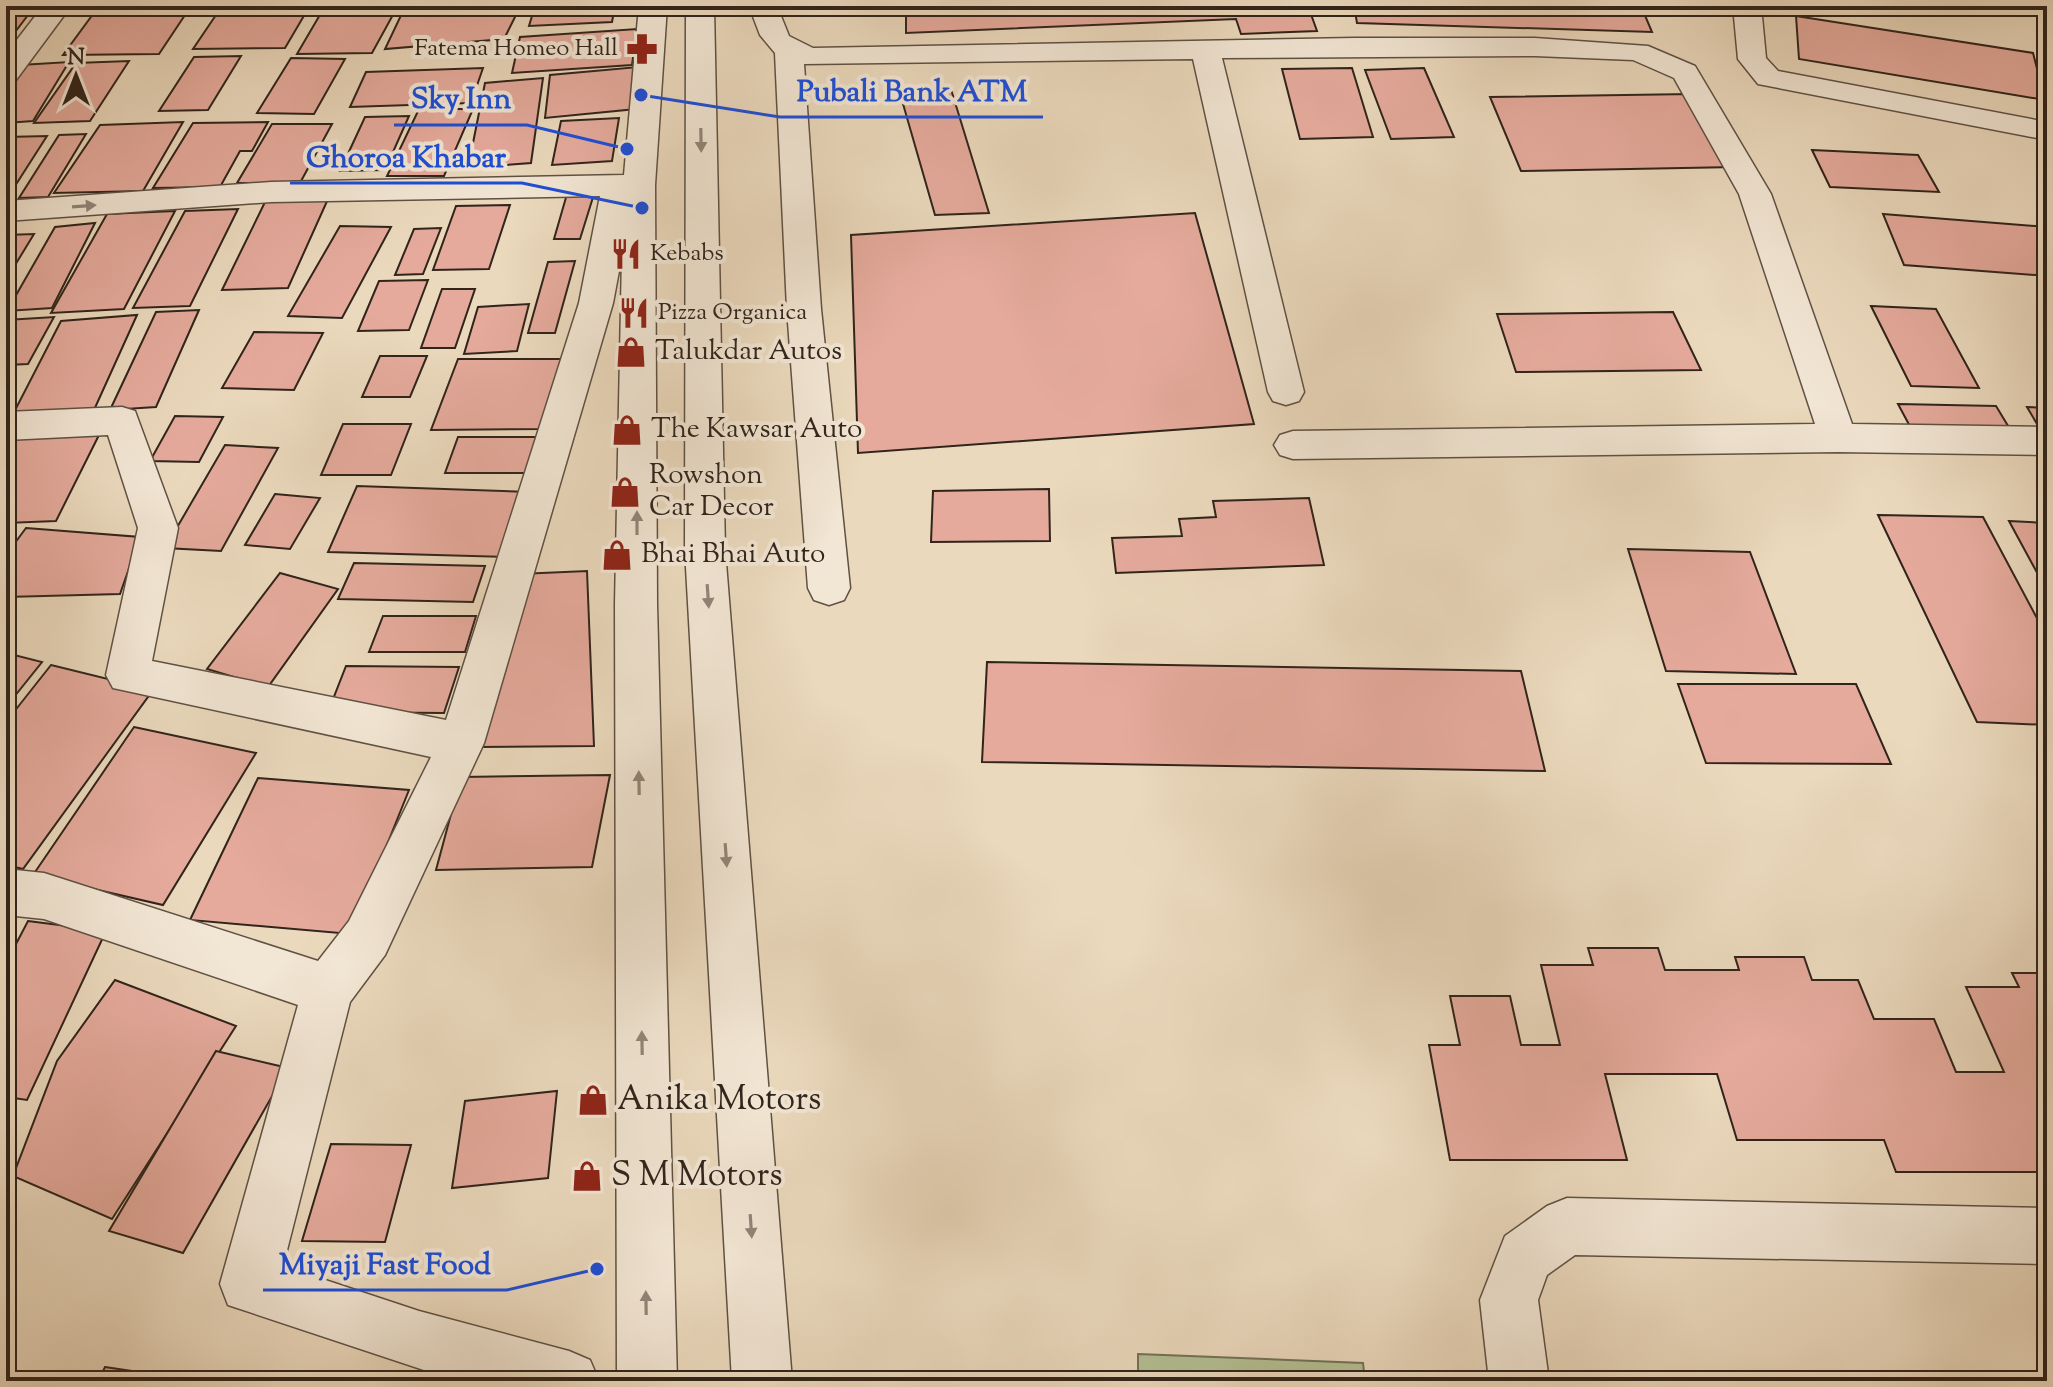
<svg xmlns="http://www.w3.org/2000/svg" width="2053" height="1387" font-family="'Sorts Mill Goudy',serif">
	<style>
		.green { fill: #b4c094; stroke: #727258; stroke-width: 2 }
		.building { fill: #e5aa9c; stroke: #30241b; stroke-width: 2 }
		.lines { fill: none; stroke-linecap: round; stroke-linejoin: round }
		.street-casing { stroke: #5f5144; stroke-width: 3 }
		.street { fill: #f2e6d4; fill-rule: evenodd }
		.oneway { fill: #918578 }
		.labels { text-anchor: middle; dominant-baseline: central; stroke-width: 8; stroke-linejoin: round; paint-order: stroke }
		.far-poi-label { font-size: 24px; fill: #30241b; stroke: #f2e6d4; text-anchor: start }
		.poi-label { font-size: 28px; fill: #30241b; stroke: #f2e6d4; text-anchor: start }
		.near-poi-label { font-size: 34px; fill: #30241b; stroke: #f2e6d4; text-anchor: start }
		.leader { fill: none; stroke: #1d4ed8; stroke-width: 3 }
		.callout-dot { fill: #1d4ed8; stroke: #f2e6d4; stroke-width: 3 }
		.callout-label { font-size: 30px; text-anchor: middle; font-weight: bold; fill: #1d4ed8; stroke: #f2e6d4; stroke-width: 8; stroke-linejoin: round; paint-order: stroke }
	</style>
	<rect width="100%" height="100%" fill="#ebd9bd"/>
	<filter id="stains"><feTurbulence type="fractalNoise" baseFrequency=".0025" numOctaves="4"/><feColorMatrix values="0 0 0 0 .2 0 0 0 0 .09 0 0 0 0 .02 0 0 0 .5 -.17"/></filter>
	<radialGradient id="worn" r=".72"><stop offset=".6" stop-color="#630" stop-opacity="0"/><stop offset="1" stop-color="#630" stop-opacity=".3"/></radialGradient>
	<polygon class="green" points="1138,1354 1363,1363 1365,1381 1138,1381"/>
	<g class="building">
		<polygon points="99,6 191,6 159,54 63,55"/>
		<polygon points="535,6 615,6 612,22 529,26"/>
		<polygon points="906,6 1308,6 1317,31 1241,34 1236,19 906,33"/>
		<polygon points="1354,6 1641,6 1652,32 1357,23"/>
		<polygon points="404,9 519,9 504,39 385,49"/>
		<polygon points="321,13 394,13 372,53 297,54"/>
		<polygon points="305,14 285,48 193,49 216,15"/>
		<polygon points="6,15 28,15 6,44"/>
		<polygon points="1796,16 2033,53 2045,100 1799,59"/>
		<polygon points="637,29 632,65 512,73 520,37"/>
		<polygon points="241,56 208,110 159,111 194,57"/>
		<polygon points="291,58 345,59 314,114 257,113"/>
		<polygon points="129,61 90,121 34,123 76,63"/>
		<polygon points="69,62 33,121 6,123 6,87 20,65"/>
		<polygon points="638,67 636,109 545,118 550,75"/>
		<polygon points="483,68 471,103 350,107 366,72"/>
		<polygon points="1352,68 1373,137 1300,139 1282,69"/>
		<polygon points="1424,68 1454,137 1391,139 1365,70"/>
		<polygon points="543,78 531,163 468,168 485,83"/>
		<polygon points="950,86 989,213 935,215 899,90"/>
		<polygon points="1692,94 1735,167 1521,171 1490,97"/>
		<polygon points="419,109 473,109 444,176 387,176"/>
		<polygon points="409,116 385,170 340,171 365,117"/>
		<polygon points="619,118 612,161 552,165 561,121"/>
		<polygon points="183,122 143,191 54,193 100,125"/>
		<polygon points="268,122 252,151 240,151 220,187 153,188 193,123"/>
		<polygon points="272,124 332,124 300,183 237,183"/>
		<polygon points="86,134 48,197 19,198 59,135"/>
		<polygon points="47,136 6,200 6,137"/>
		<polygon points="1812,150 1918,155 1939,192 1830,187"/>
		<polygon points="567,194 594,194 580,239 554,239"/>
		<polygon points="328,199 288,288 222,290 266,200"/>
		<polygon points="510,205 489,269 433,270 456,206"/>
		<polygon points="238,209 190,306 133,308 185,211"/>
		<polygon points="175,211 124,309 51,313 107,214"/>
		<polygon points="1195,213 1254,424 858,453 851,235"/>
		<polygon points="1883,214 2047,227 2047,276 1904,265"/>
		<polygon points="95,223 52,308 7,311 55,227"/>
		<polygon points="340,226 391,227 342,318 288,316"/>
		<polygon points="441,228 423,274 395,275 414,229"/>
		<polygon points="34,234 6,280 6,235"/>
		<polygon points="575,261 555,333 528,333 548,262"/>
		<polygon points="428,280 409,330 358,331 379,281"/>
		<polygon points="442,289 475,289 455,348 421,348"/>
		<polygon points="529,304 517,351 464,354 478,307"/>
		<polygon points="1871,306 1936,309 1979,388 1911,386"/>
		<polygon points="199,310 156,407 110,410 156,312"/>
		<polygon points="1673,312 1701,370 1516,372 1497,314"/>
		<polygon points="137,315 94,410 12,416 61,321"/>
		<polygon points="54,317 28,364 6,365 6,320"/>
		<polygon points="254,332 323,333 294,390 222,388"/>
		<polygon points="380,356 427,356 410,397 362,397"/>
		<polygon points="458,359 565,359 545,429 431,430"/>
		<polygon points="1898,404 1996,406 2022,449 1921,447"/>
		<polygon points="2027,407 2047,408 2047,441"/>
		<polygon points="175,416 223,417 199,462 150,461"/>
		<polygon points="343,424 411,424 391,475 321,475"/>
		<polygon points="99,435 56,521 6,523 6,439"/>
		<polygon points="458,437 541,437 530,473 445,473"/>
		<polygon points="225,445 278,448 221,551 165,548"/>
		<polygon points="357,486 530,492 508,557 328,552"/>
		<polygon points="1049,489 1050,541 931,542 933,491"/>
		<polygon points="275,494 320,498 290,549 245,545"/>
		<polygon points="1309,498 1324,565 1116,573 1112,538 1182,536 1179,519 1216,517 1213,501"/>
		<polygon points="1878,515 1983,517 2047,637 2047,725 1977,722"/>
		<polygon points="2009,521 2047,523 2047,591"/>
		<polygon points="26,528 140,537 120,594 6,597 6,555"/>
		<polygon points="1628,549 1750,552 1796,674 1666,671"/>
		<polygon points="354,563 485,566 473,602 338,599"/>
		<polygon points="587,571 594,746 478,747 519,574"/>
		<polygon points="280,573 338,589 268,687 207,669"/>
		<polygon points="383,616 476,616 465,652 369,652"/>
		<polygon points="6,653 42,662 6,707"/>
		<polygon points="987,662 1521,671 1545,771 982,762"/>
		<polygon points="51,665 153,690 23,869 6,865 6,722"/>
		<polygon points="346,666 459,667 444,713 328,712"/>
		<polygon points="1678,684 1856,684 1891,764 1706,763"/>
		<polygon points="134,727 256,753 163,905 33,875"/>
		<polygon points="610,775 592,867 436,870 461,777"/>
		<polygon points="258,778 409,790 351,934 190,920"/>
		<polygon points="28,921 106,931 27,1100 6,1097 6,963"/>
		<polygon points="1588,948 1658,948 1665,970 1739,970 1735,957 1804,957 1812,980 1858,980 1874,1019 1934,1019 1956,1072 2004,1072 1966,987 2019,987 2012,973 2047,973 2047,1172 1896,1172 1884,1140 1737,1140 1717,1074 1605,1074 1627,1160 1450,1160 1429,1045 1460,1045 1450,996 1510,996 1521,1045 1560,1045 1541,965 1593,965"/>
		<polygon points="115,980 236,1026 112,1219 13,1176 57,1061"/>
		<polygon points="216,1051 288,1068 183,1253 109,1231"/>
		<polygon points="557,1091 548,1178 452,1188 465,1101"/>
		<polygon points="331,1144 411,1145 385,1242 302,1241"/>
		<polygon points="105,1367 186,1379 98,1381"/>
		<polygon points="426,1367 484,1381 420,1381"/>
	</g>
	<g class="lines">
		<defs>
			<g id="street">
				<polygon points="43,6 71,6 16,80 6,83 6,54"/>
				<polygon points="639,6 667,6 655,185 657,604 677,1381 617,1381 615,604 622,255 613,303 484,743 385,955 350,1002 283,1266 419,1311 569,1351 590,1360 599,1381 457,1381 228,1305 220,1284 298,1005 44,919 6,915 6,869 44,873 318,961 349,921 431,757 113,688 106,675 138,528 108,435 6,440 6,412 122,407 135,411 178,528 152,661 446,720 579,303 600,196 271,202 6,221 6,201 271,182 624,175"/>
				<polygon points="686,6 714,6 725,550 792,1381 732,1381 685,550"/>
				<polygon points="749,6 777,6 789,36 813,48 1355,38 1535,38 1648,46 1695,66 1771,194 1852,424 2047,427 2047,455 1838,452 1293,459 1280,455 1274,445 1280,435 1293,431 1815,424 1739,194 1674,78 1633,60 1535,56 1222,58 1304,392 1299,401 1286,405 1273,401 1268,392 1193,59 804,64 821,309 850,588 844,600 829,605 814,600 808,588 787,309 775,53 760,35"/>
				<polygon points="1733,6 1761,6 1766,58 1778,71 2047,122 2047,140 1758,84 1738,59"/>
				<polygon points="1567,1198 2047,1208 2047,1264 1575,1255 1547,1275 1538,1300 1549,1381 1489,1381 1480,1300 1505,1236 1547,1206"/>
			</g>
		</defs>
		<use href="#street" class="street-casing"/>
		<use href="#street" class="street"/>
	</g>
	<defs><path id="oneway-solid" d="M-6-.8H1V-3.2L6.5 0L1 3.2V.8H-6Z" transform="scale(2)"/></defs>
	<g class="oneway">
		<use href="#oneway-solid" transform="translate(701 140) rotate(89)"/>
		<use href="#oneway-solid" transform="translate(84 206) rotate(-4)"/>
		<use href="#oneway-solid" transform="translate(637 523) rotate(-90)"/>
		<use href="#oneway-solid" transform="translate(708 596) rotate(86)"/>
		<use href="#oneway-solid" transform="translate(639 783) rotate(-91)"/>
		<use href="#oneway-solid" transform="translate(726 855) rotate(86)"/>
		<use href="#oneway-solid" transform="translate(642 1043) rotate(-91)"/>
		<use href="#oneway-solid" transform="translate(751 1226) rotate(86)"/>
		<use href="#oneway-solid" transform="translate(646 1303) rotate(-91)"/>
	</g>
	<defs>
		<symbol id="pharmacy-bare" viewBox="-9 -9 18 18"><path d="M-2-6h4v4h4v4h-4v4h-4v-4h-4v-4h4Z" fill="#8f2418" stroke="#f2e6d4" stroke-width="2.5" paint-order="stroke"/></symbol>
		<symbol id="restaurant-bare" viewBox="-9 -9 18 18"><path d="M-5-6h1v4h1v-4h1v4h1v-4h1v5L-1.5 .5V6h-2V.5L-5-1ZM5-6V6H3V1.5H1.5Q1.5-4 5-6Z" fill="#8f2418" stroke="#f2e6d4" stroke-width="2.5" paint-order="stroke"/></symbol>
		<symbol id="shop-bare" viewBox="-9 -9 18 18"><path d="M-5-2.5h2.3a2.7 3.5 0 0 1 5.4 0H5L5.5 6h-11ZM-1.5-2.5h3a1.5 2.3 0 0 0-3 0Z" fill="#8f2418" stroke="#f2e6d4" stroke-width="2.5" paint-order="stroke"/></symbol>
	</defs>
	<g fill-rule="evenodd">
		<use href="#pharmacy-bare" x="620" y="27" width="44" height="44"/>
		<use href="#restaurant-bare" x="604" y="232" width="44" height="44"/>
		<use href="#restaurant-bare" x="612" y="291" width="44" height="44"/>
		<use href="#shop-bare" x="609" y="330" width="44" height="44"/>
		<use href="#shop-bare" x="605" y="408" width="44" height="44"/>
		<use href="#shop-bare" x="603" y="470" width="44" height="44"/>
		<use href="#shop-bare" x="595" y="533" width="44" height="44"/>
		<use href="#shop-bare" x="571" y="1078" width="44" height="44"/>
		<use href="#shop-bare" x="565" y="1154" width="44" height="44"/>
	</g>
	<g class="labels">
		<g class="far-poi-label">
			<text x="618" y="49" text-anchor="end">Fatema Homeo Hall</text>
			<text x="650" y="254">Kebabs</text>
			<text x="658" y="313">Pizza Organica</text>
		</g>
		<g class="poi-label">
			<text x="655" y="352">Talukdar Autos</text>
			<text x="651" y="430">The Kawsar Auto</text>
			<text x="649" y="476">Rowshon<tspan x="649" dy="32">Car Decor</tspan></text>
			<text x="641" y="555">Bhai Bhai Auto</text>
		</g>
		<g class="near-poi-label">
			<text x="617" y="1100">Anika Motors</text>
			<text x="611" y="1176">S M Motors</text>
		</g>
	</g>
	<path class="leader" d="M641 95L780 117H1043M627 149L527 125H394M642 208L522 183H290M597 1269L507 1290H263"/>
	<g class="callout-dot">
		<circle cx="641" cy="95" r="8"/>
		<circle cx="627" cy="149" r="8"/>
		<circle cx="642" cy="208" r="8"/>
		<circle cx="597" cy="1269" r="8"/>
	</g>
	<g class="callout-label">
		<text x="912" y="101">Pubali Bank ATM</text>
		<text x="461" y="108">Sky Inn</text>
		<text x="406" y="167">Ghoroa Khabar</text>
		<text x="385" y="1274">Miyaji Fast Food</text>
	</g>
	<rect width="2053" height="1387" fill="none" stroke="#ebd9bd" stroke-width="32"/>
	<rect x="8" y="8" width="2037" height="1371" fill="none" stroke="#30241b" stroke-width="4"/>
	<rect x="16" y="16" width="2021" height="1355" fill="none" stroke="#30241b" stroke-width="2"/>
	<g transform="translate(76 76)" stroke="#f2e6d4" stroke-width="6" paint-order="stroke">
	<path d="M0-6L14 30L0 20L-14 30Z" fill="#30241b"/>
	<text y="-12" font-size="22" font-weight="bold" text-anchor="middle" fill="#30241b">N</text>
	</g>
	<rect width="100%" height="100%" filter="url(#stains)"/>
	<rect width="100%" height="100%" fill="url(#worn)"/>
</svg>
